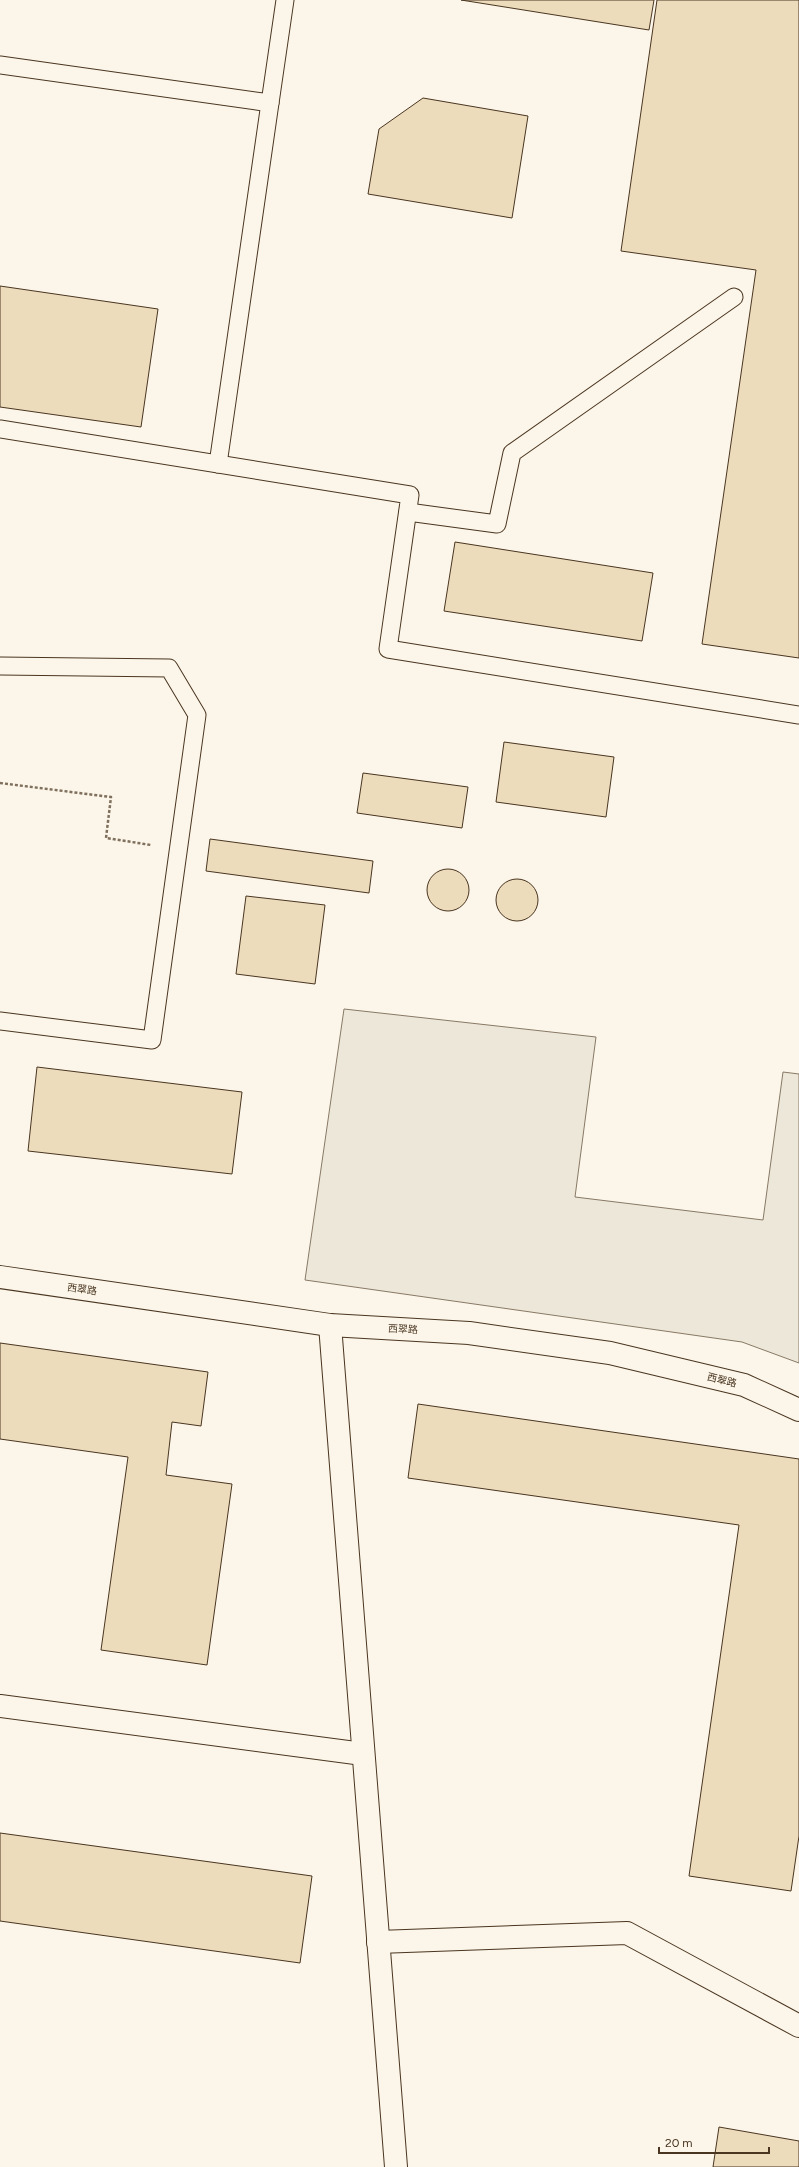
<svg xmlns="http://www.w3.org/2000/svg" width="799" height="2167" font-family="Figtree,'Noto Sans SC',sans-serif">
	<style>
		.parking { fill: #ede7d9; stroke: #887966 }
		.building { fill: #ecdcbc; stroke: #4a3520 }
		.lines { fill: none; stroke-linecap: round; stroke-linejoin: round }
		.lane-casing { stroke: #4a3520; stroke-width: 19 }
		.street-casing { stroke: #4a3520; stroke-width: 24 }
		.path { stroke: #7f6f5c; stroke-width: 2.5; stroke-dasharray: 3 2; stroke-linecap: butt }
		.lane { stroke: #fbf6e9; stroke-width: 17 }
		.street { stroke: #fbf6e9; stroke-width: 22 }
		.labels { text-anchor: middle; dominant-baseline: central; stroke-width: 3; stroke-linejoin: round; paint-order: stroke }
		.street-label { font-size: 10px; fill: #4a3520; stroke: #fbf6e9 }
	</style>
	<rect width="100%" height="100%" fill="#fbf6e9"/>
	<polygon class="parking" points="344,1009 596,1037 575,1197 763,1220 783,1072 799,1074 799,1363 742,1342 305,1280"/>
	<g class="building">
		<polygon points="461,0 654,0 649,30"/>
		<polygon points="657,0 799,0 799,658 702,644 756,270 621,251"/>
		<polygon points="423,98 528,116 512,218 368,194 379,129"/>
		<polygon points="0,286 158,309 141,427 0,407"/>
		<polygon points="455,542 653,573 642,641 444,611"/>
		<polygon points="504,742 614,757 606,817 496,802"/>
		<polygon points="363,773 468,787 462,828 357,813"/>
		<polygon points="210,839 373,861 369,893 206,871"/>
		<circle cx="448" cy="890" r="21"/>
		<circle cx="517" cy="900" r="21"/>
		<polygon points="246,896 325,905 315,984 236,974"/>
		<polygon points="37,1067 242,1092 232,1174 28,1151"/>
		<polygon points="0,1343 208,1372 201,1426 172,1422 166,1475 232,1484 207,1665 101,1650 128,1457 0,1439"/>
		<polygon points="418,1404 799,1459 799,1836 791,1891 689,1876 739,1525 408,1478"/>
		<polygon points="0,1833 312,1876 300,1963 0,1921"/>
		<polygon points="719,2127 799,2141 799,2167 713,2167"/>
	</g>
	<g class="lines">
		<defs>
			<g id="lane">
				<polyline points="0,65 270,103 285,0"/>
				<polyline points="0,429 410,495 388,649 799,715"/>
				<polyline points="218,464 270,103"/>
				<polyline points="408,512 497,524 512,453 734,297"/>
				<polyline points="0,666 169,668 197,715 152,1040 0,1021"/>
			</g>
			<g id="street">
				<polyline points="0,1277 330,1325 469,1333 610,1353 744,1385 799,1410"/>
				<polyline points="330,1325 396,2167"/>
				<polyline points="0,1706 363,1754"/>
				<polyline points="378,1942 627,1933 799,2026"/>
			</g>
		</defs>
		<use href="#lane" class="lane-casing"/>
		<use href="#street" class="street-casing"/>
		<polyline class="path" points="0,783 111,797 106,838 151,845"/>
		<use href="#lane" class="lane"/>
		<use href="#street" class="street"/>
	</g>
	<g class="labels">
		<g class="street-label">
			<text transform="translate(82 1289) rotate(8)">西翠路</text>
			<text transform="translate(403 1329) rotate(3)">西翠路</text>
			<text transform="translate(722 1380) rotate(14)">西翠路</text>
		</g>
	</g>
	<path d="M659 2147v6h110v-6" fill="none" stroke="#4a3520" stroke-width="2"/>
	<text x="665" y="2147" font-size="12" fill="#4a3520" stroke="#fbf6e9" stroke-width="3" paint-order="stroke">20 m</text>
</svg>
